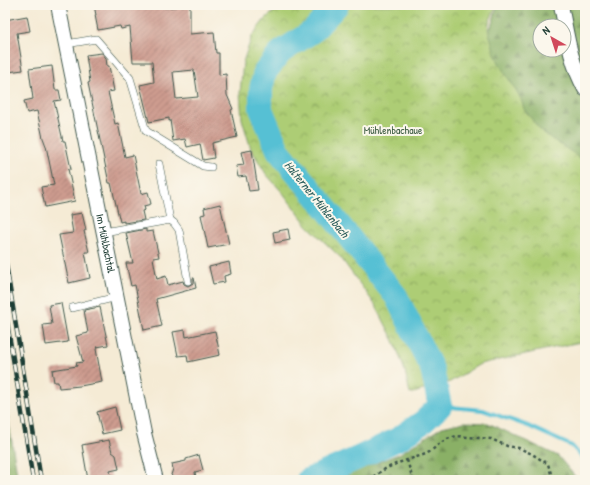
<svg xmlns="http://www.w3.org/2000/svg" width="590" height="485" font-family="'Patrick Hand',sans-serif">
	<style>
		.forest { fill: url(#forest-firs); stroke: #54764d; fill-rule: evenodd }
		.park { fill: url(#park-crowns); stroke: #668554 }
		.lines { fill: none; stroke-linecap: round; stroke-linejoin: round }
		.stream { stroke: #57c0d4; stroke-width: 4 }
		.river { stroke: #57c0d4; stroke-width: 24 }
		.building { fill: url(#building-hatch); fill-rule: evenodd }
		.lane-casing { stroke: #3f574c; stroke-width: 8 }
		.street-casing { stroke: #3f574c; stroke-width: 16 }
		.path { stroke: #3f574c; stroke-width: 2.5; stroke-dasharray: 3 3; stroke-linecap: butt }
		.lane { stroke: #fff; stroke-width: 7 }
		.street { stroke: #fff; stroke-width: 14 }
		.rail-casing { stroke: #1f3d34; stroke-width: 4.5 }
		.rail { stroke: #fbf7ec; stroke-width: 3; stroke-dasharray: 9; stroke-linecap: butt }
		.labels { text-anchor: middle; dominant-baseline: central; stroke-width: 4; stroke-linejoin: round; paint-order: stroke }
		.park-label { font-size: 11px; fill: #3b5a41; stroke: #fbf7ec }
		.street-label { font-size: 11px; fill: #1f3d34; stroke: #fbf7ec }
		.water-label { font-size: 12px; font-style: italic; fill: #2d5e5c; stroke: #fbf7ec }
	</style>
	<defs>
		<pattern id="forest-firs" width="22" height="20" patternUnits="userSpaceOnUse"><rect width="22" height="20" fill="#8ab066"/><path d="M5 1l3.5 6h-7zM16 11l3.5 6h-7z" fill="#709055"/></pattern>
		<pattern id="park-crowns" width="20" height="18" patternUnits="userSpaceOnUse"><rect width="20" height="18" fill="#adcd75"/><path d="M2 6a3 3 0 1 1 6 0M12 15a3 3 0 1 1 6 0" fill="none" stroke="#8ca861"/></pattern>
		<pattern id="building-hatch" width="6" height="6" patternUnits="userSpaceOnUse"><rect width="6" height="6" fill="#ce9b8f"/><path d="M-1 1l2-2M0 6l6-6M5 7l2-2" fill="none" stroke="#a78076"/></pattern>
	</defs>
	<rect width="100%" height="100%" fill="#fbf7ec"/>
	<filter id="ink" filterUnits="userSpaceOnUse"><feTurbulence type="fractalNoise" baseFrequency=".025" numOctaves="2"/><feDisplacementMap in="SourceGraphic" scale="8" xChannelSelector="R" yChannelSelector="G"/><feConvolveMatrix kernelMatrix="1 2 1 2 8 2 1 2 1" color-interpolation-filters="sRGB"/></filter>
	<filter id="wash" filterUnits="userSpaceOnUse"><feTurbulence type="fractalNoise" baseFrequency=".012" numOctaves="4" result="noise"/><feDisplacementMap in="SourceGraphic" scale="16" xChannelSelector="R" yChannelSelector="G"/><feGaussianBlur stdDeviation="0.9" result="paint"/><feColorMatrix in="noise" values="0 0 0 0 0 0 0 0 0 0 0 0 0 0 0 0 0 1.4 0 .05"/><feComposite in="paint" operator="in"/></filter>
	<g filter="url(#wash)">
		<rect width="100%" height="100%" fill="#f5ebd5"/>
		<g class="forest">
			<path d="M 498,5 L 585,5 L 585,180 L 478,65 ZM 540,26 L 564,26 L 564,50 L 540,50 Z"/>
			<polygon points="5,399 18,480 5,480"/>
			<polygon points="464,422 488,423 558,456 578,480 331,480 399,454 442,427"/>
		</g>
		<polygon class="park" points="282,5 497,5 490,20 488,29 495,54 501,67 516,90 521,99 524,109 540,130 552,139 585,161 585,341 480,364 450,382 410,394 405,371 394,341 376,306 341,258 307,225 283,193 266,174 251,149 242,119 240,93 243,62 252,36 265,19"/>
		<g class="lines">
			<polyline class="stream" points="440,406 483,410 528,426 572,446 585,461"/>
			<polyline class="river" points="308,480 358,458 398,439 423,422 440,406 432,369 396,296 320,201 278,150 261,109 261,89 265,72 281,52 313,31 337,5"/>
		</g>
		<g id="blocks">
			<g class="building">
				<path d="M 94,5 L 141,5 L 142,8 L 164,5 L 165,8 L 190,5 L 190,34 L 214,32 L 216,53 L 219,53 L 219,75 L 226,74 L 227,95 L 233,109 L 231,110 L 237,137 L 212,143 L 214,158 L 203,160 L 200,144 L 187,147 L 185,139 L 173,141 L 170,120 L 169,121 L 169,118 L 149,122 L 140,85 L 154,82 L 152,62 L 133,62 L 130,27 L 121,29 L 120,26 L 98,30 L 95,15 L 96,15 ZM 194,70 L 198,97 L 176,99 L 173,72 Z"/>
				<polygon points="27,16 30,31 17,33 23,70 8,72 5,58 5,20"/>
				<polygon points="102,53 106,58 107,66 109,66 114,91 108,92 115,124 118,123 125,157 133,155 141,194 148,192 151,204 144,206 145,210 142,211 144,220 124,223 124,221 120,222 111,183 109,183 88,83 90,82 86,55"/>
				<polygon points="52,66 55,90 59,90 61,100 54,101 63,141 65,141 71,169 68,169 75,201 45,207 41,187 54,185 46,146 43,138 37,111 27,113 24,101 33,99 29,69"/>
				<polygon points="252,150 258,190 249,191 246,176 238,177 236,166 244,165 241,152"/>
				<polygon points="220,204 229,244 208,248 201,215 205,214 204,208"/>
				<polygon points="82,213 86,230 84,231 89,252 85,252 90,278 69,283 59,235 73,233 70,215"/>
				<polygon points="146,229 146,232 153,231 159,257 153,258 157,279 166,276 168,285 183,281 184,284 188,286 193,283 193,278 194,278 196,288 156,299 162,326 144,330 135,285 131,286 126,263 133,263 126,233"/>
				<polygon points="288,229 290,240 275,243 273,232"/>
				<polygon points="229,262 231,274 224,276 225,282 213,284 209,267"/>
				<polygon points="61,303 68,342 46,345 43,325 52,324 49,305"/>
				<polygon points="100,307 108,345 97,347 98,348 96,349 102,382 80,386 59,388 58,382 54,382 52,370 77,366 76,363 83,362 76,336 88,333 84,310"/>
				<polygon points="185,330 186,337 215,331 220,355 188,362 187,355 178,356 173,332"/>
				<polygon points="115,407 120,430 102,434 97,412"/>
				<polygon points="109,440 112,452 116,455 119,469 110,471 112,480 88,480 82,445"/>
				<polygon points="199,455 203,470 195,472 196,480 176,480 171,475 173,469 172,464 186,461 186,459"/>
			</g>
		</g>
	</g>
	<g filter="url(#ink)">
		<use href="#blocks" fill-opacity="0" stroke="#3f574c" stroke-width="1"/>
		<g class="lines">
			<defs>
				<g id="lane">
					<polyline points="66,44 96,39 130,78 146,131 203,166 211,167"/>
					<polyline points="159,164 170,220"/>
					<polyline points="104,232 170,220 174,223 179,230 188,281"/>
					<polyline points="72,308 117,297"/>
				</g>
				<g id="street">
					<path id="s1" d="M 58,5 L 144,433 L 156,480"/>
					<path d="M 561,5 C 567,35 570,62 585,89"/>
				</g>
			</defs>
			<use href="#lane" class="lane-casing"/>
			<use href="#street" class="street-casing"/>
			<g class="path">
				<polyline points="407,460 413,480"/>
				<polyline points="368,480 385,469 398,463 407,460 426,454 431,451 439,444 447,439 456,436 491,439 507,446 519,448 532,454 548,464 553,480"/>
			</g>
			<use href="#lane" class="lane"/>
			<use href="#street" class="street"/>
			<defs>
				<g id="rail">
					<polyline points="5,258 41,480"/>
					<polyline points="5,310 33,480"/>
				</g>
			</defs>
			<use href="#rail" class="rail-casing"/>
			<use href="#rail" class="rail"/>
		</g>
	</g>
	<g class="labels">
		<g class="park-label">
			<text x="393" y="130">Mühlenbachaue</text>
		</g>
		<g class="street-label">
			<text stroke="none"><textPath href="#s1" startOffset="243">Im Mühlbachtal</textPath></text>
		</g>
		<g class="water-label">
			<text transform="translate(317 199) rotate(51)">Halterner Mühlenbach</text>
		</g>
	</g>
	<rect width="590" height="485" fill="none" stroke="#fbf7ec" stroke-width="20"/>
	<g transform="translate(552 38) rotate(321)"><circle r="19" fill="#fbf7ec" stroke="#a3ada2"/>
	<path d="M0-3L7 15L0 10L-7 15Z" fill="#d1495b"/>
	<text y="-6" font-size="11" font-weight="bold" text-anchor="middle" fill="#1f3d34">N</text>
	</g>
</svg>
